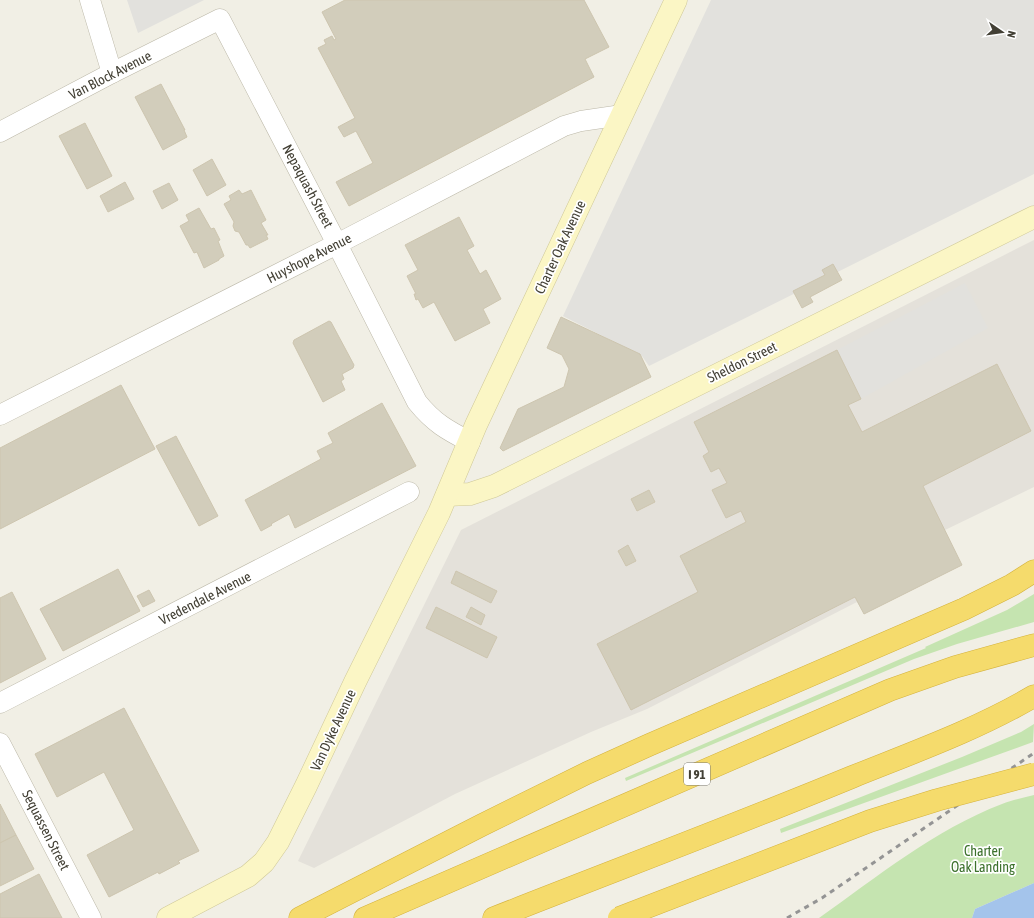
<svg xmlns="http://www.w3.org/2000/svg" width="1034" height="918" font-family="'Asap Condensed',sans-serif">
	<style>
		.industrial { fill: #e4e1da }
		.green { fill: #c5e4b0 }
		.parking { fill: #e2e1dd }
		.water { fill: #a4c4eb }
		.building { fill: #d2cdbb; stroke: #cdc5af }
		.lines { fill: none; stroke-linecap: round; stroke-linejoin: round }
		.street-casing { stroke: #bcb8a8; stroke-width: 21 }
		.secondary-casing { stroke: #cfc897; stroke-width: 23 }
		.highway-casing { stroke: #d4b23d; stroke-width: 23 }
		.street { stroke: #fff; stroke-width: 20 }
		.secondary { stroke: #fbf6c5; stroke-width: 22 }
		.highway { stroke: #f5db6c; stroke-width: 22 }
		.rail { stroke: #949494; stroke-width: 3; stroke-dasharray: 5 5; stroke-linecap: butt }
		.highway-bridge-casing { stroke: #d4b23d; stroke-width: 23; stroke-linecap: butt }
		.highway-bridge { stroke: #f5db6c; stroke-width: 22 }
		.labels { text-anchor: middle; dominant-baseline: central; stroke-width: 3.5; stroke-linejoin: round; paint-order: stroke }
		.shield { fill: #fff; stroke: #7b7972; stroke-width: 1 }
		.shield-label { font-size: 13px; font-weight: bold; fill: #434035 }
		.street-label { font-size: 14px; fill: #434035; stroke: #fff }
		.park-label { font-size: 14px; fill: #3c712c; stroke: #fff }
	</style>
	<rect width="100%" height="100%" fill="#f1efe5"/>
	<polygon class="industrial" points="1034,240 1034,487 945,530 962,565 864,614 857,602 647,709 591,732 455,794 314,868 298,861 461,530"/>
	<g class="green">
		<polygon points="1034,594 1034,622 957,644 914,659 626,781 625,778 926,648 925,647 1007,610"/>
		<polygon points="1034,724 1033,742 781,833 780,829 962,757 1021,732"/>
		<path d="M 1034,795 L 1034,883 L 975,909 L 972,918 L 819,918 C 877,877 934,830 1002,804 C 1012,800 1023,798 1034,795 Z"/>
	</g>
	<g class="parking">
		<polygon points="127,0 204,0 138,33"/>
		<polygon points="711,0 1034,0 1034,174 649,366 642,356 563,316"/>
		<polygon points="965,283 988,328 861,399 837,350"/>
	</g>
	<polygon class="water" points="1034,883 1034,918 972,918 975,909"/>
	<g class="building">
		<polygon points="345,0 584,0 609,47 585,59 594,77 349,206 336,182 373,163 356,131 344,137 338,127 355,118 318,48 326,44 324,40 332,36 334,40 336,39 322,12"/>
		<polygon points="161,84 185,130 184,130 187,137 163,150 135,97"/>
		<polygon points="85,123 112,176 87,189 59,136"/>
		<polygon points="212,159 226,185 207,196 193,170"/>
		<polygon points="125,182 134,199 108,212 100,196"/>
		<polygon points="169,183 178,200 162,209 153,191"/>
		<polygon points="239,190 242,194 251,190 266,220 261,223 268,235 266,235 268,239 250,248 248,245 246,245 239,232 235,231 233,226 234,222 224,204 231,200 229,196"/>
		<polygon points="199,208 211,229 214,228 220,240 218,241 224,256 219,259 219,260 204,268 197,252 194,253 180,226 189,221 186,215"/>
		<polygon points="459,217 474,246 467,250 480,274 486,270 501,299 483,309 490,323 455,341 434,302 423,308 418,299 416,300 414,294 416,294 407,276 418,270 405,245"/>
		<polygon points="833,264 842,280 810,297 813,302 802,308 793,291 825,275 822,270"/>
		<polygon points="561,317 640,354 651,377 503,451 500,448 518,409 564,387 569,369 562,355 547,348"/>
		<polygon points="329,321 331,322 354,365 353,368 342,374 344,379 341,381 345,390 323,402 293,343 294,340"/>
		<polygon points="837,350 861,399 848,405 862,432 997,364 1031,431 923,486 962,565 864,614 855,597 631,710 597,644 698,592 680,556 746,522 741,511 726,518 712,490 727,483 719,468 711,472 703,456 709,452 694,422"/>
		<polygon points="121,385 155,449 0,529 0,448"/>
		<polygon points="382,403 416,466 295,528 289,514 271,524 272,525 261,531 245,500 321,459 317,451 333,443 328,433"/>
		<polygon points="176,436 218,516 199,526 156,446"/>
		<polygon points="649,490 655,502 637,511 631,499"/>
		<polygon points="628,545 636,561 626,566 618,551"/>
		<polygon points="118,569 140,611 63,651 40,609"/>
		<polygon points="456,571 497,591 491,603 451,583"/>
		<polygon points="149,590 155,601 143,607 137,596"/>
		<polygon points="12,592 46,659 0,683 0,598"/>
		<polygon points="436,607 497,637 487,658 426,628"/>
		<polygon points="471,607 485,615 481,625 466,617"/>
		<polygon points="124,708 199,851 178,861 180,863 159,874 158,872 109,897 87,855 134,830 104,772 57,797 35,754"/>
		<polygon points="0,804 16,835 0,843"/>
		<polygon points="16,835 34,869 0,886 0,843"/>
		<polygon points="39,874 62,918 0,918 0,894"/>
	</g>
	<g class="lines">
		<defs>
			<g id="street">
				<polyline points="90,0 112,73"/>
				<path d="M 0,132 L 112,73 L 220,19 L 337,244 L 417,402 C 434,423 447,430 470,442"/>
				<polyline points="0,415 337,244 564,126 581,121 622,115"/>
				<polyline points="0,703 409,492"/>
				<polyline points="0,743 91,918"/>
			</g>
			<g id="secondary">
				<polyline points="447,495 470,494 494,486 1034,217"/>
				<polyline points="168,918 248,876 264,862 278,842 306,786 355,682 439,513 476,425 676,0"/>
			</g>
			<g id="highway">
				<polyline points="300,918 482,825 587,773 649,745 964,609 1012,585 1034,571"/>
				<polyline points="365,918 890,690 955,667 1034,645"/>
				<path d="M 494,918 C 613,871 733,826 852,777 C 914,752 976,730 1034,696"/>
			</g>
		</defs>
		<use href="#street" class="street-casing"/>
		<use href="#secondary" class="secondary-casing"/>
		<use href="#highway" class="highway-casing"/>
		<use href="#street" class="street"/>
		<use href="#secondary" class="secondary"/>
		<use href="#highway" class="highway"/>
		<polyline class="rail" points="787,918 822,898 1034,753"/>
		<defs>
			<polyline id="highway-bridge" points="619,918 870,821 937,800 1034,774"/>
		</defs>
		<use href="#highway-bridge" class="highway-bridge-casing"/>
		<use href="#highway-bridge" class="highway-bridge"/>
	</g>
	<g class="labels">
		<rect class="shield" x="684" y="763" width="26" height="22" rx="3"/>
		<g class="shield-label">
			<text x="697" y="774">I 91</text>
		</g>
		<g class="street-label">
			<text transform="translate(110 75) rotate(-27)">Van Block Avenue</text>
			<text transform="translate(308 186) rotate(62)">Nepaquash Street</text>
			<text transform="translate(560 247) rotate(-65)">Charter Oak Avenue</text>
			<text transform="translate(309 258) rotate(-27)">Huyshope Avenue</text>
			<text transform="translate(742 362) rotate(-26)">Sheldon Street</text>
			<text transform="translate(205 598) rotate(-27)">Vredendale Avenue</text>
			<text transform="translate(333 730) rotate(-65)">Van Dyke Avenue</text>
			<text transform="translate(46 830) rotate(63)">Sequassen Street</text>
		</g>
		<g class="park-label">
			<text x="983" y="851">Charter<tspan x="983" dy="16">Oak Landing</tspan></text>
		</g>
	</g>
	<g transform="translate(1002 32) rotate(103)" stroke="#ffffff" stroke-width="3" paint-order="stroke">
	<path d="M0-3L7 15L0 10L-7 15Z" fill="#434035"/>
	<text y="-6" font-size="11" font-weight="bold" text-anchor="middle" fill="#434035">N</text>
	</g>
</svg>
